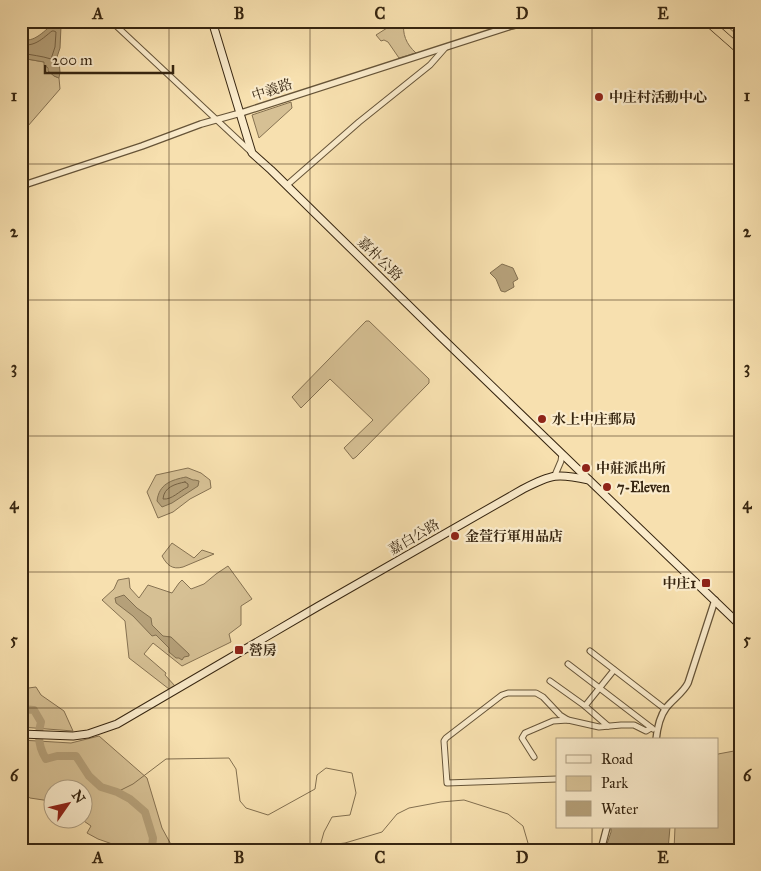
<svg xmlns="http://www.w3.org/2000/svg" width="761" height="871" font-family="'IM FELL Great Primer','Noto Serif TC',serif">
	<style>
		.green { fill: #d6c094; stroke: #867252 }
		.water { fill: #b5a079; stroke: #826f4f }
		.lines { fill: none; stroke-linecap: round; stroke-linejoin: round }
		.shore { stroke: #766244; stroke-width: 1 }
		.stream { stroke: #826f4f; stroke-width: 1 }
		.river { stroke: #b5a079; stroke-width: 8 }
		.minor-casing { stroke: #665438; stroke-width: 7 }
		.tertiary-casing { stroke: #665438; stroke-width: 8 }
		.secondary-casing { stroke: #362510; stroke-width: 9 }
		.trunk-casing { stroke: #362510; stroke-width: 9 }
		.minor { stroke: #faebcb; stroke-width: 5 }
		.tertiary { stroke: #faebcb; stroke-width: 5.5 }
		.secondary { stroke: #faebcb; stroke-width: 7 }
		.trunk { stroke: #f7e0af; stroke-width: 8 }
		.grid { fill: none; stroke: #362510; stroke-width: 1; stroke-opacity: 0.55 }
		.poi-dot { fill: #8f2418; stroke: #faebcb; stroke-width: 2 }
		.labels { text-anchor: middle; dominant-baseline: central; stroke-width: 4.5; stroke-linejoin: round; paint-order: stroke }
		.street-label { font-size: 14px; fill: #362510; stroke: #faebcb }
		.poi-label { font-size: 14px; font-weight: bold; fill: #362510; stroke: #faebcb; text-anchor: start }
		.neatline { fill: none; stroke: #362510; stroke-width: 2 }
		.grid-label { font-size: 16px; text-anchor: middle; font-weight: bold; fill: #362510 }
	</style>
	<rect width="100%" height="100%" fill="#f7e0af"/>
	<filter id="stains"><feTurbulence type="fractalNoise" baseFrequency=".004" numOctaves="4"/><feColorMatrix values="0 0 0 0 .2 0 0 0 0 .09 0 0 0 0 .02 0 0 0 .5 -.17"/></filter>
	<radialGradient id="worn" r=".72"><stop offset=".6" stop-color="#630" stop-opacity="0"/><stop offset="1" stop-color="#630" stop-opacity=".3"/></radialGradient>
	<g class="green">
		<path d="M 398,21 L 404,21 C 402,34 406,44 416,53 L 399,58 L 388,42 L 384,40 L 381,41 L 376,35 Z"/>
		<polygon points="21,58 44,62 54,76 59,78 60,89 21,134"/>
		<polygon points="291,102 292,108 259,138 252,115"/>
		<polygon points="366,321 369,321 429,379 429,383 356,457 353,459 344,448 373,420 330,379 301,408 292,397"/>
		<polygon points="188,468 201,473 210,480 211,488 190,499 173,512 158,518 147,492 156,475"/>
		<path d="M 172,543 L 194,558 L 202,550 L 214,554 L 183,567 C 172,570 167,565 162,556 Z"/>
		<polygon points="228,566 252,599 241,606 241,625 229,634 231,642 182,666 153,643 144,654 166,673 165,675 175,686 169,689 129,658 125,621 102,600 114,589 118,580 129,578 130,588 139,598 148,585 172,593 179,583 182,580 191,589 204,584 216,574"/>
		<polygon points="36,687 41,695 64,711 73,731 21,727 21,689"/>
		<polygon points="99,736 147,778 162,828 174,850 116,850 118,846 98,839 87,833 91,826 81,819 82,818 82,788 52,788 52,800 50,801 30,798 21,791 21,740 71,743"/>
		<polygon points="734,751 740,758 740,850 674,850 675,827 717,827 717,756 718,754"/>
	</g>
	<g class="water">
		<path d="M 55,22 L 59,23 L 61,26 L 60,48 L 56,60 L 59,62 L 60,72 L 59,78 L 54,76 L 48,71 L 48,68 L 44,65 L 44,62 L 21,58 L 21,39 C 34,44 45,30 55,22 Z"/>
		<polygon points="502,264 513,268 518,279 513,282 514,287 505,292 501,291 496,279 490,273"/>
		<path d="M 186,477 L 193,480 L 195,480 L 199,481 L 198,486 L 172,503 L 162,507 L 157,501 C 159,484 171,480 186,477 Z"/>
		<polygon points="124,595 137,608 151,618 152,625 163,636 171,637 189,654 189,656 184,657 182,660 179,658 176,658 169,652 169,648 156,635 152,636 133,616 116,603 115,598"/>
		<polygon points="611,827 670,827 668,850 644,850 642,849 605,850 611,832"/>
	</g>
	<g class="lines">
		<g class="shore">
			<path d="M 21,44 C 34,48 43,38 52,31 L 54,31 L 56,32 L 55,47 L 51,59 C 42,56 31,55 21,53"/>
			<path d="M 185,482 L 188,484 L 188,487 C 179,491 172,500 163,499 C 164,487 175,484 185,482 Z"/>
		</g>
		<polyline class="stream" points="117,792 133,784 166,759 229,758 236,769 240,801 246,808 268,815 315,789 317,775 326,768 352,773 356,793 350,815 332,817 324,832 320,846 345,843 382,832 397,814 409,808 441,802 464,800 508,814 523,826 530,850"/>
		<path class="river" d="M 21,709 L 34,710 L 41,722 C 37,736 39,748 46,759 L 57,756 L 76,756 L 89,776 L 101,787 L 117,792 L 130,799 L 145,812 L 153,838 L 152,847 L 151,850"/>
		<defs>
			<g id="minor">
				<polyline points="111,21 250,151"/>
				<polyline points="287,185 359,122 430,65 445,48"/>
				<polyline points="555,475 561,461 562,454"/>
				<polyline points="590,651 665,709"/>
				<polyline points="568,664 653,729"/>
				<polyline points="550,681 585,706 608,726"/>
				<polyline points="585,706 614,670"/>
				<polyline points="534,757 522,738 525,733 553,721 568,720 599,727 621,725 634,725 646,731 651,728"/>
				<polyline points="557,779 447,783 444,741 446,738 502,695 508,693 536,693 543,697 560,715 568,720"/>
			</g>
			<g id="tertiary">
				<polyline points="21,186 142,146 201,124 244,112 514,25 532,21"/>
				<path d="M 656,740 C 657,730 660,716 666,708 C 673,699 683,693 688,683 L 715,600"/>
				<polyline points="601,850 607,827"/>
			</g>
			<g id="secondary">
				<polyline points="212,21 252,153 271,170 442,338 589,480"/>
				<path d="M 21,734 L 73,736 L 88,734 L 117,724 L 317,607 L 523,489 C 552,474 557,473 589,480 L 740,625"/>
			</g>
			<g id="trunk">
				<polyline points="707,21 740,50"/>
				<polyline points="728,21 740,32"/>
				<polyline points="737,21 740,24"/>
				<polyline points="514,25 523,21"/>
			</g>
		</defs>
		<use href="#minor" class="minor-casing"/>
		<use href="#tertiary" class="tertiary-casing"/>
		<use href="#secondary" class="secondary-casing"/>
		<use href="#trunk" class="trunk-casing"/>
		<use href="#minor" class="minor"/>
		<use href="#tertiary" class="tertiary"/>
		<use href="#secondary" class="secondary"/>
		<use href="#trunk" class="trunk"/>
	</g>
	<path class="grid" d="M 169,21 L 169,850M 310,21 L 310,850M 451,21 L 451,850M 592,21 L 592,740M 21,164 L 740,164M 21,300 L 740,300M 21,436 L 740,436M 21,572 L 740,572M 21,708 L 740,708M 592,827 L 592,850"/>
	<g class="poi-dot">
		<circle cx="599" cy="97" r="5"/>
		<circle cx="542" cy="419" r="5"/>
		<circle cx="586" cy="468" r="5"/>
		<circle cx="607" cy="487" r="5"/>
		<circle cx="455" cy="536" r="5"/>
		<rect x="701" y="578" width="10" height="10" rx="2.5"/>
		<rect x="234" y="645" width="10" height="10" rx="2.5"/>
	</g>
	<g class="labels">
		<g class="street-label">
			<text transform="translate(272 90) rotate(-18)">中義路</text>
			<text transform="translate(380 259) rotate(44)">嘉朴公路</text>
			<text transform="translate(414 537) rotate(-30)">嘉白公路</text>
		</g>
		<g class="poi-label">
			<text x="609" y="97">中庄村活動中心</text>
			<text x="552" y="419">水上中庄郵局</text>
			<text x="596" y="468">中莊派出所</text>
			<text x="617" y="487">7-Eleven</text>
			<text x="465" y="536">金萱行軍用品店</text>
			<text x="696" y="583" text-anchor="end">中庄1</text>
			<text x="249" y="650">營房</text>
		</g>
	</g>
	<rect width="761" height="871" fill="none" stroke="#f7e0af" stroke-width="55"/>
	<rect x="556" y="738" width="162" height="90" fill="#faebcb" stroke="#ac9c80"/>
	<rect x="566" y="755" width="25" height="8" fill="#faebcb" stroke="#ac9c80"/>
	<text x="601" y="764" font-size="15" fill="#362510">Road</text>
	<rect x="566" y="776" width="25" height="15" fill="#d6c094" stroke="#ac9c80"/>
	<text x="601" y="788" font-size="15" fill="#362510">Park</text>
	<rect x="566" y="801" width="25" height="15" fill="#b5a079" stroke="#ac9c80"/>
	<text x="601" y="814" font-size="15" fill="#362510">Water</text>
	<g transform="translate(68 804) rotate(56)"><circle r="24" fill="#faebcb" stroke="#ac9c80"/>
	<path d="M0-4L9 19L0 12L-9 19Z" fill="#8f2418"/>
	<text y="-8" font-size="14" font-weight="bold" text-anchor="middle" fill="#362510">N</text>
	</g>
	<path d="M45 65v8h128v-8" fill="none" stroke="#362510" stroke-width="2.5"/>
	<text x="52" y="65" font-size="15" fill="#362510" stroke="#faebcb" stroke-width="4" paint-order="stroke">200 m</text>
	<rect x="28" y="28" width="706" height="816" class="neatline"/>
	<g class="grid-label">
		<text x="98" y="19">A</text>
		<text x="239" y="19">B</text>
		<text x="380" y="19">C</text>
		<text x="522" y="19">D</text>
		<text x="663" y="19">E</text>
		<text x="14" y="101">1</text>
		<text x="747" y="101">1</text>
		<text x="14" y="237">2</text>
		<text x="747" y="237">2</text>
		<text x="14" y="373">3</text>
		<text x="747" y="373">3</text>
		<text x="14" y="509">4</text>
		<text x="747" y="509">4</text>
		<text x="14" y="645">5</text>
		<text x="747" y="645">5</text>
		<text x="14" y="781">6</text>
		<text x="747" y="781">6</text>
		<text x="98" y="863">A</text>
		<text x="239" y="863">B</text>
		<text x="380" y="863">C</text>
		<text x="522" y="863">D</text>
		<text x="663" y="863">E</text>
	</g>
	<rect width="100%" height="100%" filter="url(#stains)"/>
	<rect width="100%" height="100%" fill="url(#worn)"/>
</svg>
